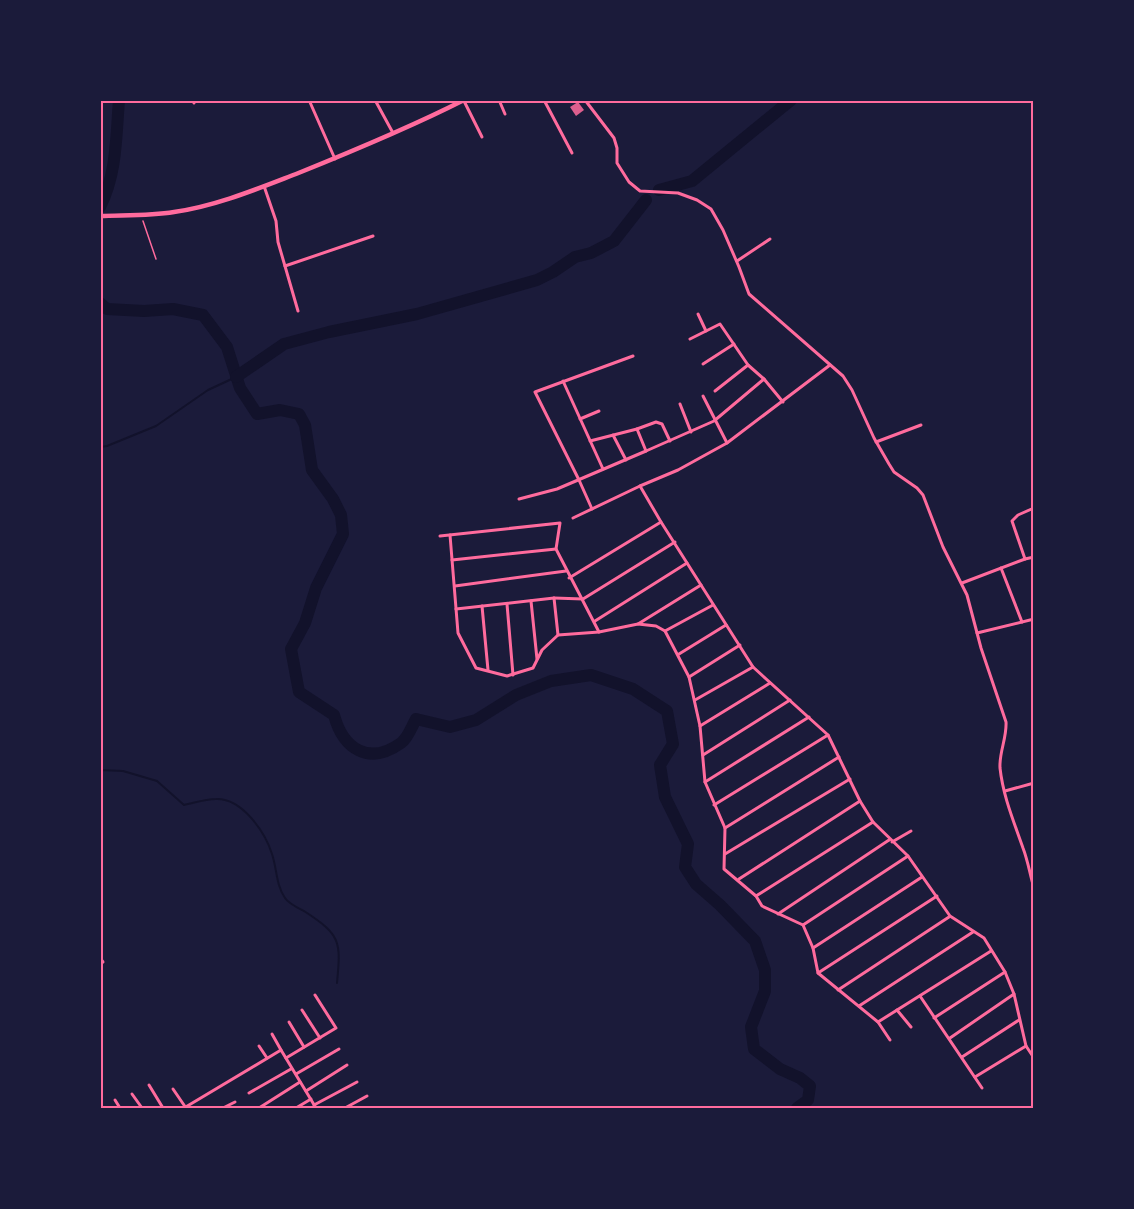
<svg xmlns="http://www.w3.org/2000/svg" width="1134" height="1209" font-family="'Fira Sans Condensed',sans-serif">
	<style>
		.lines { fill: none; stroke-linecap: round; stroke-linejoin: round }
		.stream { stroke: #12122b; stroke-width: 2 }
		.river { stroke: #12122b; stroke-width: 12 }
		.building { fill: #dd5f8e }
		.path { stroke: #ff6b9d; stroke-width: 1.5 }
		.minor { stroke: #ff6b9d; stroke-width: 3 }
		.secondary { stroke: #ff6b9d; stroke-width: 4.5 }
		.neatline { fill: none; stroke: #ff6b9d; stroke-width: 2 }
	</style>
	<rect width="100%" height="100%" fill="#1b1b3a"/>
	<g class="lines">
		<g class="stream">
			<polyline points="100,447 107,446 156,426 208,390 236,377"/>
			<path d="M 100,770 L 123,771 L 157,781 L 184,805 C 194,803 205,799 216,799 C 242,798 265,832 272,854 C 277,869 276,885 285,898 C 289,904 298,908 304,911 C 341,935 341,941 337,983"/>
		</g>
		<g class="river">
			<polyline points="659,190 692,181 791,100"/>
			<path d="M 100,207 C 117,173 116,137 119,100"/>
			<path d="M 100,303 L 107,309 L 144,311 L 173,309 L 203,315 L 227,347 L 240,388 L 257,414 L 280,410 L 299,414 L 305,425 L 312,470 L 333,499 L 341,515 L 343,534 L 316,588 L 305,623 L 291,649 L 299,692 L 334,715 C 343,749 369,766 401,743 C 408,738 412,726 416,719 L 450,727 L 476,720 L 516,695 L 551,681 L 591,675 L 633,689 L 667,711 L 673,744 L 660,765 L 665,797 L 688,844 L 685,867 L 696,884 L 720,905 L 755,941 L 765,970 L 765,991 L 751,1027 L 754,1049 L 780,1069 L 800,1078 L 810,1086 L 808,1100 L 797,1108"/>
			<polyline points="236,377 284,344 329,332 417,314 537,280 553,272 575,257 591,253 614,241 646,200"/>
		</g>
	</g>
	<polygon class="building" points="578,102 584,110 576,116 570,107"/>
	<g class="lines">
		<polyline class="path" points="143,221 156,259"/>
		<g class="minor">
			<polyline points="309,100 335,159"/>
			<polyline points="375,100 393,133"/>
			<polyline points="499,100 505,114"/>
			<polyline points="544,100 572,153"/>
			<path d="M 585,100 L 614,138 L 617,148 L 617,163 L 629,182 L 640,191 L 678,193 L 697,200 L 711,209 L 723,230 L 739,267 L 749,294 L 843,376 L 852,390 L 874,438 L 889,464 L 894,472 L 917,488 L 923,495 L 943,547 L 967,595 L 981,648 L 1006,722 C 1007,738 999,752 1000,768 C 1003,796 1014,822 1023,848 C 1028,861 1030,875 1034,888"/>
			<polyline points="464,101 482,137"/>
			<polyline points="194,103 195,100"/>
			<polyline points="264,186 276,221 278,242 298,311"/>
			<polyline points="737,261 770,239"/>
			<polyline points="285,266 373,236"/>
			<polyline points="698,314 706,331"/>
			<polyline points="690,339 720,324 748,365 764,379 783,402"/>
			<polyline points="703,364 734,344"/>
			<polyline points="830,365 727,443 678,470 640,486 661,522 753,667 828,735 860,801 873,822 908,856 950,916 984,938 1005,972 1014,994 1026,1046 1034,1058"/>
			<polyline points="563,381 603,469"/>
			<polyline points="715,391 748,365"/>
			<polyline points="703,396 727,443"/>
			<polyline points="680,404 691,432"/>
			<polyline points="580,419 599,411"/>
			<polyline points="613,435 626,460"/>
			<polyline points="590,441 637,429"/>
			<polyline points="670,441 662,424 656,422 637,429 646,451 714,421 764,379"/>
			<polyline points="876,442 921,425"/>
			<polyline points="519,499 557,489 646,451"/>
			<polyline points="1034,508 1018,515 1012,521 1025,559 1034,557"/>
			<polyline points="592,509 579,480 535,392 633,356"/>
			<polyline points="573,518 640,486"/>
			<polyline points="450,535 458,633 476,668 507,676 533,668 542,650 558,635 599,632 638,624 701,585"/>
			<polyline points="440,536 560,523 556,549 599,632"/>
			<polyline points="452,560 556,549"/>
			<polyline points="1001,568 1022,622"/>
			<polyline points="569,578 661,522"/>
			<polyline points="962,583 1025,559"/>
			<polyline points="455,586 566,571"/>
			<polyline points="554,598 583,599 675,542"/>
			<polyline points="531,601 537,659"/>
			<polyline points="507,604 513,675"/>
			<polyline points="482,606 488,670"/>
			<polyline points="456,609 554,598 558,635"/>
			<polyline points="595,621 687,563"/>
			<polyline points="638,624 656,626 665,631 689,677 700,726 705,782 725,828 724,869 756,896 762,906 803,925 813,948 818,973 878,1022 890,1040"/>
			<polyline points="665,631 713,605"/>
			<polyline points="977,633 1034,619"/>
			<polyline points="679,654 726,625"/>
			<polyline points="689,677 740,645"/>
			<polyline points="695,700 753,667"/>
			<polyline points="700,726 770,683"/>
			<polyline points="703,755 790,700"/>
			<polyline points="705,782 809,717"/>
			<polyline points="1005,791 1034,783"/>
			<polyline points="714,805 828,735"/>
			<polyline points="725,828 839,757"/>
			<polyline points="892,842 911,831"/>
			<polyline points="725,854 850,779"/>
			<polyline points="739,879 860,801"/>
			<polyline points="756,896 873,822"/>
			<polyline points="778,914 889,840"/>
			<polyline points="803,925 908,856"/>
			<polyline points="813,948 922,877"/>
			<polyline points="100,958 103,962 100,964"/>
			<polyline points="818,973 937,896"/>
			<polyline points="838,990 949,917"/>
			<polyline points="920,996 982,1088"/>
			<polyline points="859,1006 973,932"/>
			<polyline points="302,1010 320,1038"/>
			<polyline points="897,1010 911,1027"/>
			<polyline points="934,1018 1005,972"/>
			<polyline points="289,1022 304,1047"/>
			<polyline points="878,1022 991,951"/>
			<polyline points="272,1034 281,1050"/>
			<polyline points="950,1038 1014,994"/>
			<polyline points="259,1046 267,1058"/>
			<polyline points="962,1057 1019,1020"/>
			<polyline points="286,1058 336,1028 315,995"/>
			<polyline points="296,1074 339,1049"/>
			<polyline points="975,1077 1026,1046"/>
			<polyline points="149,1085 163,1108"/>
			<polyline points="173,1089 186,1108"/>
			<polyline points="306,1091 347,1065"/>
			<polyline points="249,1093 291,1069"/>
			<polyline points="132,1094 142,1108"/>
			<polyline points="115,1100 120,1108"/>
			<polyline points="314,1105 357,1082"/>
			<polyline points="184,1108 281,1050 316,1108"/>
			<polyline points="223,1108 235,1102"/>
			<polyline points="259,1108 300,1082"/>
			<polyline points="296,1108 311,1099"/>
			<polyline points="345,1108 367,1096"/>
		</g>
		<path class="secondary" d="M 100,216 C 125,215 150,216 174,212 C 216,206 257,189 296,174 C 353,151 409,128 464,100"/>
	</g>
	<rect width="1134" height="1209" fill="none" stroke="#1b1b3a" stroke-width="204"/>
	<rect x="102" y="102" width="930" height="1005" class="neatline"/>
</svg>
